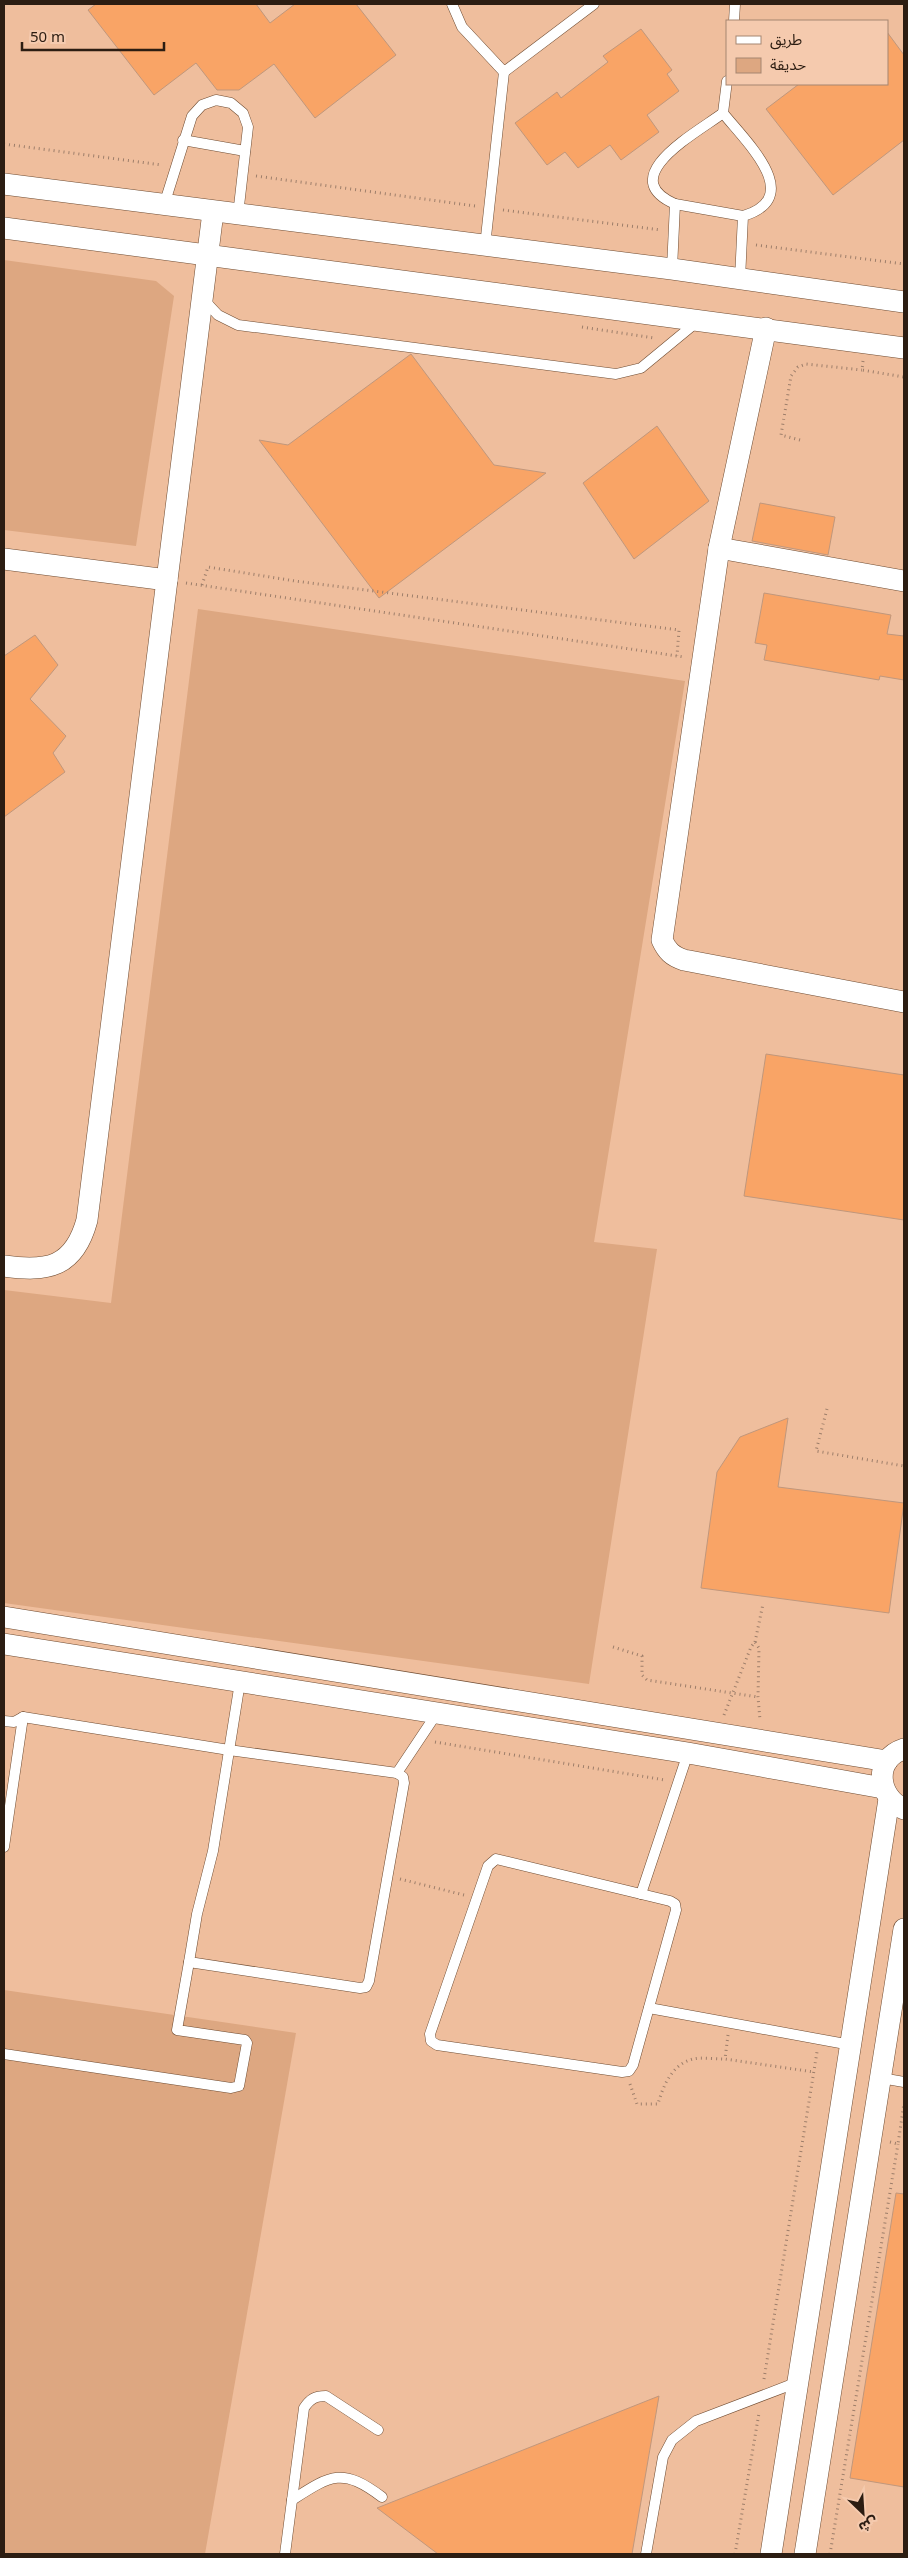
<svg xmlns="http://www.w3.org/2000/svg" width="908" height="2558" font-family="'Noto Sans','Noto Sans Arabic',sans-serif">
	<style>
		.built { fill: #efbe9d; fill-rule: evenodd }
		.green { fill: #dda781 }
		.building { fill: #f9a466; stroke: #c0977c }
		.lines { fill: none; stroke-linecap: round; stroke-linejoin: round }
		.lane-casing { stroke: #6f4c32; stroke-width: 11 }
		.street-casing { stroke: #6f4c32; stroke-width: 22 }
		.path { stroke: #9d7e6a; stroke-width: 3; stroke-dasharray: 1 4; stroke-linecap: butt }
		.lane { stroke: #fff; stroke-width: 10 }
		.street { stroke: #fff; stroke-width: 21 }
	</style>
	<rect width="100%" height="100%" fill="#f5caae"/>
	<path class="built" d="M 4,4 L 904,4 L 904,2554 L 4,2554 ZM 727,21 L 887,21 L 887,84 L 727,84 Z"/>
	<g class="green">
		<polygon points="4,260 156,281 174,296 136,546 4,530"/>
		<polygon points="198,609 685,681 594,1242 657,1249 589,1684 4,1603 4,1290 111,1303"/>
		<polygon points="4,1990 296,2033 205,2554 4,2554"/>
	</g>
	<g class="building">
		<polygon points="96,4 256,4 270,23 295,4 356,4 396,55 315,118 274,64 239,90 217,90 196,63 154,95 88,10"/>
		<polygon points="641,29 672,70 667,74 679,91 647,115 659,132 621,160 610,145 578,168 565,152 547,165 515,123 557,92 561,98 608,62 603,56"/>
		<polygon points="887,32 904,55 904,140 833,195 766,109 799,84 887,84"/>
		<polygon points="411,354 494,465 546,473 379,598 259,440 288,445"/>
		<polygon points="657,426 709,501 634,559 583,483"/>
		<polygon points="760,503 835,517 828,555 752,541"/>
		<polygon points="764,593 891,615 887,634 904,636 904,680 880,676 879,680 764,660 767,645 755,643"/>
		<polygon points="35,635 58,665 30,699 66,736 53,753 65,772 4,817 4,656"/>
		<polygon points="766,1054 904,1075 904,1220 744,1196"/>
		<polygon points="788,1418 778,1487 904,1503 889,1613 701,1588 717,1472 740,1437"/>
		<polygon points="896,2193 904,2194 904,2487 850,2478"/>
		<polygon points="659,2396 632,2554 438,2554 377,2508"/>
	</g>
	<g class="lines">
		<defs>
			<g id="lane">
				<polyline points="452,4 462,27 504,72 594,4"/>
				<polyline points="734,21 735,4"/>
				<path d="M 727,81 L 723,113 C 746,142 806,197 743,216 L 740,279"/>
				<polyline points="183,140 245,151"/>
				<polyline points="675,204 743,216"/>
				<polyline points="164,205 192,116 202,105 216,100 231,103 243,113 248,127 238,215"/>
				<polyline points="485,246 504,72"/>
				<path d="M 672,269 L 675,204 C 613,177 698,132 723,113"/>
				<polyline points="203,299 218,315 238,325 616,374 641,368 698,321"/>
				<polyline points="4,1721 14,1722 23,1717 229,1750 397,1773 403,1777 404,1783 369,1981 366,1987 360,1988 189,1962 177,2030 245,2040 247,2043 239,2086 231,2088 4,2054"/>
				<polyline points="397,1773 437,1713"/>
				<polyline points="4,1847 23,1717"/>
				<polygon points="496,1859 670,1901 675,1904 676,1910 633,2065 629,2071 622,2072 437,2045 431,2041 430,2034 488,1866"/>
				<polyline points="641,1894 688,1753"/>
				<polyline points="189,1962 197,1914 213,1851 240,1682"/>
				<polyline points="649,2008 851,2045"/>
				<polyline points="881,2078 904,2082"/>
				<path d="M 292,2500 C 331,2475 342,2467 382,2497"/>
				<path d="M 285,2554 L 304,2408 C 310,2399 315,2396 326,2396 L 378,2430"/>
				<polyline points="646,2554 663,2457 672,2440 696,2421 798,2382"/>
			</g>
			<g id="street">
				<polyline points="4,184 672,269 904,302"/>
				<polyline points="4,228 904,348"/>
				<path d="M 766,328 L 719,548 L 662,940 C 667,951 672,956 684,960 L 904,1002"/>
				<polyline points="719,548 904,581"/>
				<polyline points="4,559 167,580"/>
				<path d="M 4,1266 C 47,1272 74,1268 87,1220 L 213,212"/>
				<polyline points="4,1617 887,1761"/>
				<polyline points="4,1644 688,1753 883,1788"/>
				<path d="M 904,1749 C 873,1759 877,1797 904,1809"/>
				<polyline points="771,2554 889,1799"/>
				<polyline points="805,2554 904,1929"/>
			</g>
		</defs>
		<use href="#lane" class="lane-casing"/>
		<use href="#street" class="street-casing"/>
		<g class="path">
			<polyline points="4,144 162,165"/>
			<polyline points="256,176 475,206"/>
			<polyline points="503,210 661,230"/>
			<polyline points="756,245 904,264"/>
			<polyline points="582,327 654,338"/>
			<polyline points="863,361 862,370 904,377"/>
			<polyline points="800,440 781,435 791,376 798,367 806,364 862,370"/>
			<polyline points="186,583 684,657"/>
			<polyline points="202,585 208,567 295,581 679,630 677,656"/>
			<polyline points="827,1409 816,1451 904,1466"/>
			<polyline points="755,1642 763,1604"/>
			<polyline points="613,1647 642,1656 642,1675 647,1680 758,1697"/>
			<polyline points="724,1715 751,1647 755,1642 759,1648 758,1697 760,1720"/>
			<polyline points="435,1742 665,1780"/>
			<polyline points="400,1879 464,1895"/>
			<polyline points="728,2035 725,2059 814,2072"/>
			<path d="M 630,2084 L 637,2104 L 658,2104 C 663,2086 672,2064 693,2059 C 702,2057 715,2059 725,2059"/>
			<polyline points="890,2142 898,2144 904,2103"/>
			<polyline points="764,2379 817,2052"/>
			<polyline points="735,2554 759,2413"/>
			<polyline points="830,2554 898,2144"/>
		</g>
		<use href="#lane" class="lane"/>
		<use href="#street" class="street"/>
	</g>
	<rect width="908" height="2558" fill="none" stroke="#2c1d12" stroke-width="10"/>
	<rect x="726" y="20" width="162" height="65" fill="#f5caae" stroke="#a58570"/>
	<rect x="736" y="36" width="25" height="8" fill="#ffffff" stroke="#a58570"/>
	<text x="770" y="45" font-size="15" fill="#2c1d12">طريق</text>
	<rect x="736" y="58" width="25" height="15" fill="#dda781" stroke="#a58570"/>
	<text x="770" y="70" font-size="15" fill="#2c1d12">حديقة</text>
	<g transform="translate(863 2513) rotate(155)" stroke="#f5caae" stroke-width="4" paint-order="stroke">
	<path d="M0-4L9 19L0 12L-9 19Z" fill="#2c1d12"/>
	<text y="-8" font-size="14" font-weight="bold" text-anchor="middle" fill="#2c1d12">ش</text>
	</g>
	<path d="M22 42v8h142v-8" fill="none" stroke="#2c1d12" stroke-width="2.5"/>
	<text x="30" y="42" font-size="15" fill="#2c1d12" stroke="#f5caae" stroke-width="4" paint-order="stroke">50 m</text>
</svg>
